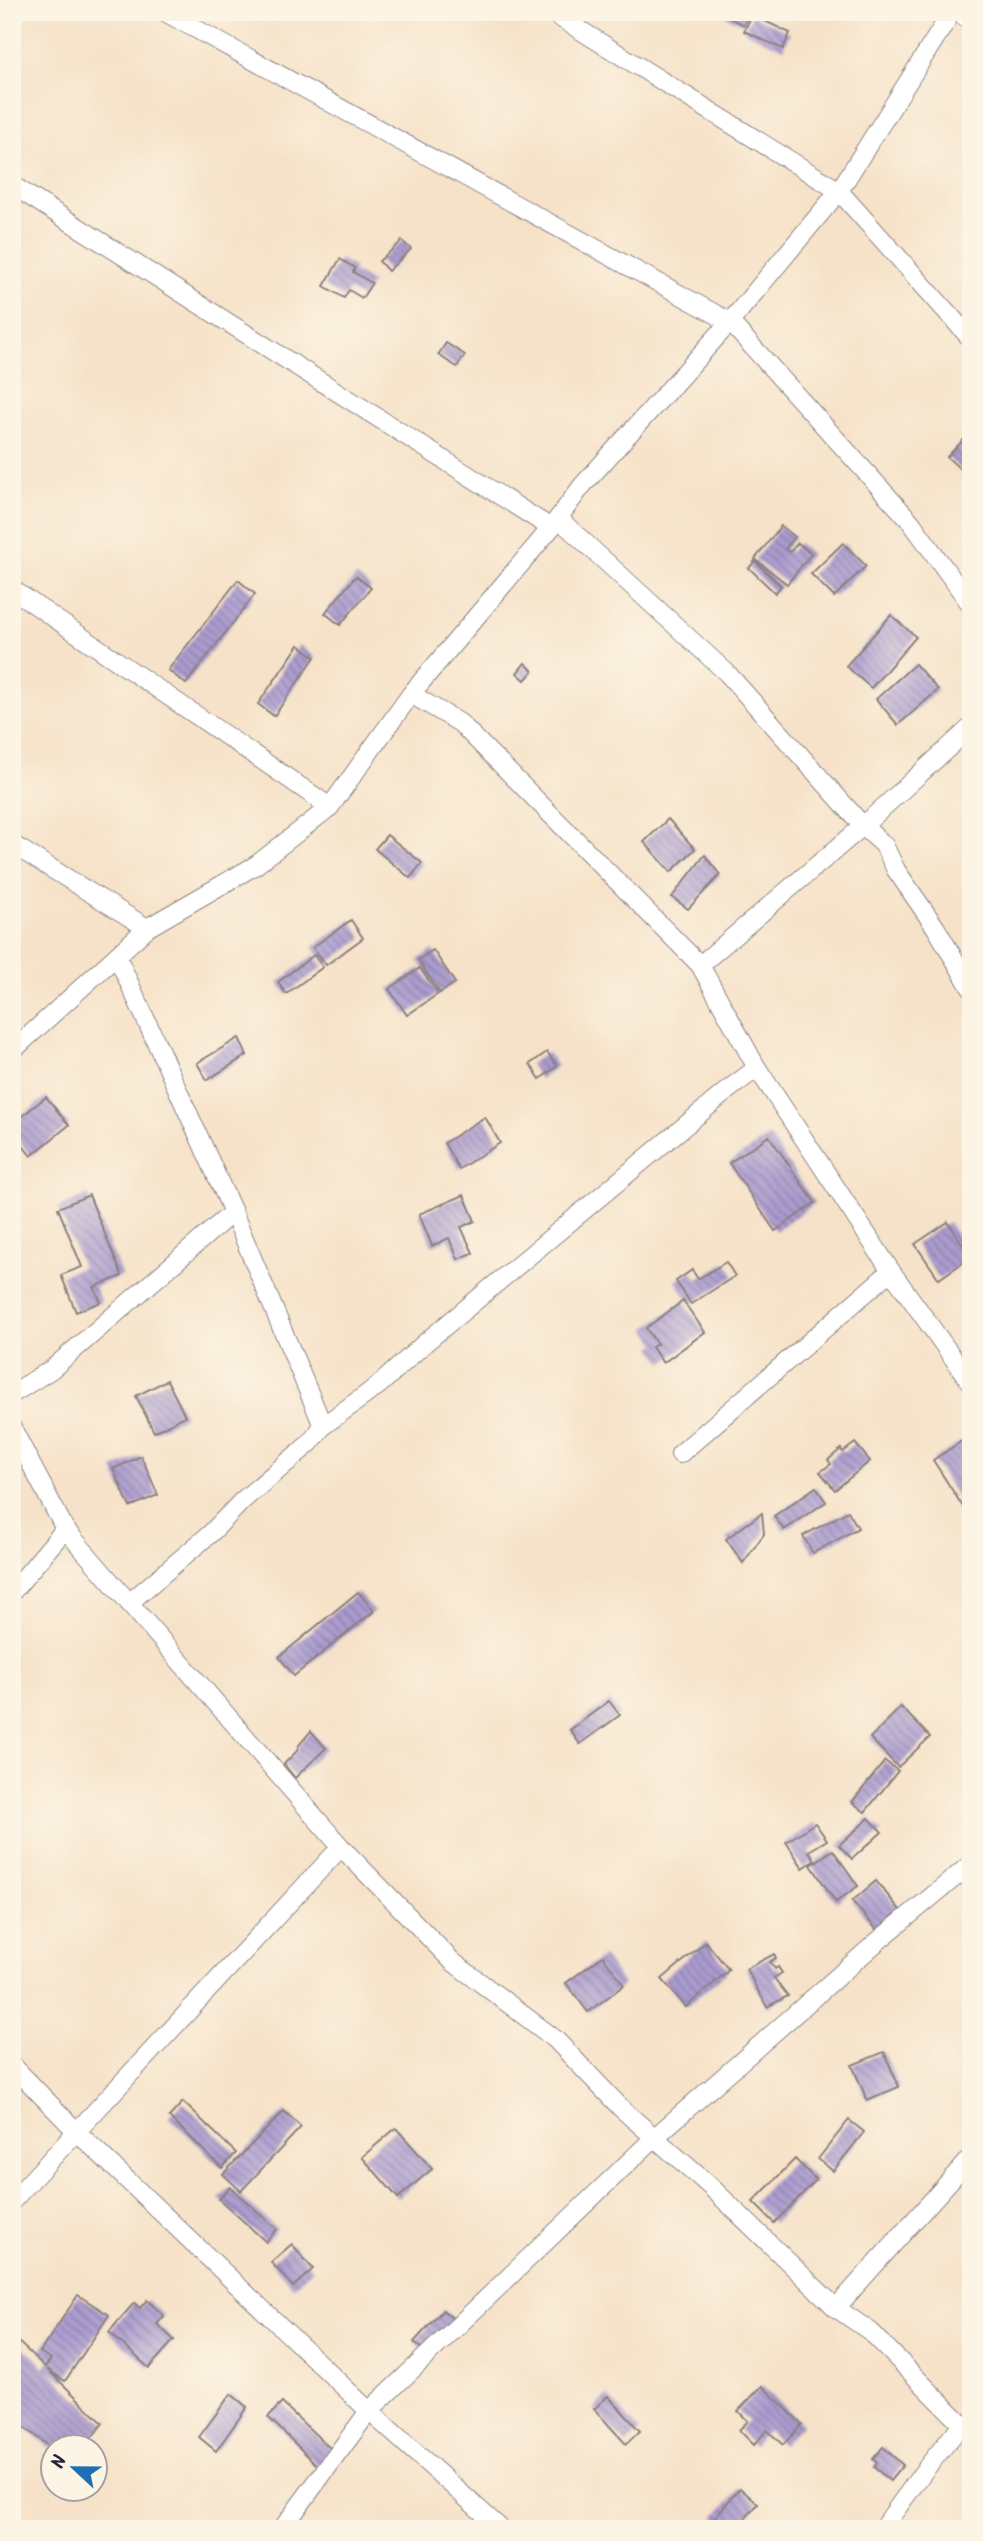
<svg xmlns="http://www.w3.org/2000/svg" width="983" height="2541" font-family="Kalam,sans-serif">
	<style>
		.building { fill: url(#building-back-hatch) }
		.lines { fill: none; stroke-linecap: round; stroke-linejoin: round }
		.street-casing { stroke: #8c8282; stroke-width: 20 }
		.street { stroke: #fff; stroke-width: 18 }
	</style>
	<defs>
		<pattern id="building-back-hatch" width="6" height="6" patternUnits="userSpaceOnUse" patternTransform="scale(1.75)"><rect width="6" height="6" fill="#ab9bcf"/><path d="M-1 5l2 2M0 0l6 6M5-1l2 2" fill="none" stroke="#8b7ea9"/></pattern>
	</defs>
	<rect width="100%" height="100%" fill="#fcf5e5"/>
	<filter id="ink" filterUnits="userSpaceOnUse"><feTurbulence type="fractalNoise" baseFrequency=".0143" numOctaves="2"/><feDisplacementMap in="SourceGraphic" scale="14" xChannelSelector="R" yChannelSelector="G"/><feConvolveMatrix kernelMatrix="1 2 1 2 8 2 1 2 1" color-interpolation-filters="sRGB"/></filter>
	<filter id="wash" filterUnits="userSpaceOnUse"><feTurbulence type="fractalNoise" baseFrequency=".00686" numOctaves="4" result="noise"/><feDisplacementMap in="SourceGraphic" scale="28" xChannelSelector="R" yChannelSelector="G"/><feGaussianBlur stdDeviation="1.57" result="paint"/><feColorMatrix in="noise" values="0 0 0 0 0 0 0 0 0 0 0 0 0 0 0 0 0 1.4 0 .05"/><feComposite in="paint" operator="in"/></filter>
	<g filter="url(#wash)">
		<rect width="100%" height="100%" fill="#f6e2c8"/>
		<g id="blocks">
			<g class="building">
				<polygon points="717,12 749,12 744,25"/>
				<polygon points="752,15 790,33 783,49 744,31"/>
				<polygon points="402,241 411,249 388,271 379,261"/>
				<polygon points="340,259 355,268 353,272 372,283 362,298 349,290 344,298 324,286"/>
				<polygon points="446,343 465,355 457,367 438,355"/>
				<polygon points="971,432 971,479 947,457"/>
				<polygon points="781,526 795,537 785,549 790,552 798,543 811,554 787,584 755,559"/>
				<polygon points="843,543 866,566 834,597 811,574"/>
				<polygon points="755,561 781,586 775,593 749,568"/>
				<polygon points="356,576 371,588 340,625 325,613"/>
				<polygon points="238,580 255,594 186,684 168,670"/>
				<polygon points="891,615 916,637 871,688 846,666"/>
				<polygon points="299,645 315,657 274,716 258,704"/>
				<polygon points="525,663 533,671 525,680 517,673"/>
				<polygon points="915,664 938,690 898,725 876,699"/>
				<polygon points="668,819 695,849 671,872 644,842"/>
				<polygon points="387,835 422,863 410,878 375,849"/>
				<polygon points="705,855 720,875 688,909 672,897"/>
				<polygon points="351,920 363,938 326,965 313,947"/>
				<polygon points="433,950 455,983 440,993 418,960"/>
				<polygon points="314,955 323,967 286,994 278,982"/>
				<polygon points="420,968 438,994 407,1015 389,989"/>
				<polygon points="239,1038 247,1055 207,1080 197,1063"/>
				<polygon points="547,1052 557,1066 540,1079 530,1064"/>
				<polygon points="46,1097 69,1125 31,1156 12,1132 12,1124"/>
				<polygon points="485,1117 500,1143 459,1169 444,1143"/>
				<polygon points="769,1136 815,1203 775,1231 729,1163"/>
				<polygon points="89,1195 122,1276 94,1287 101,1302 76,1312 61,1275 82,1267 58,1208"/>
				<polygon points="464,1195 475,1221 461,1227 473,1253 458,1259 449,1238 432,1246 419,1214"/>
				<polygon points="948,1222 971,1257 939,1279 915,1244"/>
				<polygon points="726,1262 735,1276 691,1304 676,1281 692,1270 698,1279"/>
				<polygon points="683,1301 705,1332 663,1363 652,1347 657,1344 646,1328"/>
				<polygon points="167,1380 185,1416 154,1432 136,1396"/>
				<polygon points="971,1435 971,1506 965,1510 933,1460"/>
				<polygon points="855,1443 870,1461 835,1490 820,1472 831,1464 828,1460 841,1449 843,1452"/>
				<polygon points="141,1456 158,1495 130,1507 113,1469"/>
				<polygon points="816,1487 826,1502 784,1530 774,1516"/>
				<polygon points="848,1511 858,1528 813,1553 803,1536"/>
				<polygon points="762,1513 764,1534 743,1563 726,1539"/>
				<polygon points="358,1592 374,1611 294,1676 279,1657"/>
				<polygon points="609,1701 620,1715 580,1744 570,1730"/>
				<polygon points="901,1707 930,1737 898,1767 870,1738"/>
				<polygon points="311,1731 326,1748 295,1778 284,1764 297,1751 299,1745"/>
				<polygon points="885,1761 898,1771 865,1812 852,1802"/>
				<polygon points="869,1818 882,1832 852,1859 839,1845"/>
				<polygon points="815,1823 827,1840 809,1851 815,1860 803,1868 786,1842"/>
				<polygon points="833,1850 858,1886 836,1902 811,1865"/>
				<polygon points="876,1881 900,1910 877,1930 852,1901"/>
				<polygon points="706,1942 729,1970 686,2007 662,1979"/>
				<polygon points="774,1954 776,1958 770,1962 775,1969 778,1967 782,1973 774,1978 788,1996 767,2007 746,1969"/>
				<polygon points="603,1956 624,1985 588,2012 566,1983"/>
				<polygon points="884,2052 899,2087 867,2100 852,2065"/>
				<polygon points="183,2102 236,2153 222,2168 169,2117"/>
				<polygon points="284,2111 301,2127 241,2191 223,2174"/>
				<polygon points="849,2120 864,2132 833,2171 818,2159"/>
				<polygon points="396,2128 432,2169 398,2198 362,2157"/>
				<polygon points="795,2159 816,2180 774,2223 753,2202"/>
				<polygon points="230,2187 277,2229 266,2242 219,2199"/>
				<polygon points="292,2244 313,2269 293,2287 271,2262"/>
				<polygon points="78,2295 109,2315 65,2381 47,2369 103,2423 85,2446 52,2446 52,2449 12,2418 12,2336 45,2367 51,2359 40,2352"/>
				<polygon points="147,2300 164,2316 157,2324 174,2340 149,2368 109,2332 134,2303 140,2308"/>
				<polygon points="443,2310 458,2323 428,2355 414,2342"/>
				<polygon points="762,2386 802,2424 783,2445 767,2430 754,2445 739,2430 748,2421 738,2411"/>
				<polygon points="231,2394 247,2407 216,2451 199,2437"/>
				<polygon points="608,2396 640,2431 626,2444 594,2409"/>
				<polygon points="282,2403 333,2451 318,2466 268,2417"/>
				<polygon points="883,2447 903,2465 890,2481 874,2467 877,2463 873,2459"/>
				<polygon points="740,2488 758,2504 736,2529 728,2529 715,2517"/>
			</g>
		</g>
	</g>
	<g filter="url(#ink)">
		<use href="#blocks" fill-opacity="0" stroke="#8c8282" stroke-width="2"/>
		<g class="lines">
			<defs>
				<g id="street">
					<polyline points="165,12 730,322 911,522 971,605"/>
					<polyline points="551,12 839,191 971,339"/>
					<polyline points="960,12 971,22"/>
					<polyline points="12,185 551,528"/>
					<polyline points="558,518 727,673 863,826 884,845 896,870 936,928 971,988"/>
					<polyline points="12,589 330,807"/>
					<polyline points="411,694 460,723 700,965 757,1068 891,1271 971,1383"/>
					<polyline points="12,844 147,928"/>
					<polyline points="117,956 233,1212 323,1426"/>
					<polyline points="700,965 863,826 971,727"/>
					<polyline points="12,1051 147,928 256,865 330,807 411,694 551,528 582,486 730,322 839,191 952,12"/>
					<polyline points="12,1394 52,1369 233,1212"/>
					<polyline points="12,1428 65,1529 341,1847 453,1962 555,2039 622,2109 712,2188 836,2308 871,2332 962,2424 924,2471 882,2529"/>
					<polyline points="680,1454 891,1271"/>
					<polyline points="12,1592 65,1529"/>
					<polyline points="129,1603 211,1533 243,1500 310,1443 323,1426 379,1385 426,1342 729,1089 757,1068"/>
					<polyline points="12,2065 77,2132 369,2411 501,2529"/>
					<polyline points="12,2201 341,1847"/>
					<polyline points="836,2308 971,2157"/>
					<polyline points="282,2529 369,2411 654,2138 878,1941 971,1864"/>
				</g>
			</defs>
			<use href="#street" class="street-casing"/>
			<use href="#street" class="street"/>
		</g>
	</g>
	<rect width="983" height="2541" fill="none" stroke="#fcf5e5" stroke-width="42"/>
	<g transform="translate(74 2468) rotate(292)"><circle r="33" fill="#fcf5e5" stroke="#a5a1a1" stroke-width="2"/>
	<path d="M0-5L12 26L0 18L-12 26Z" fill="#1f6fb2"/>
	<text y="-10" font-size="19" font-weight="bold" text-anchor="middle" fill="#22223b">N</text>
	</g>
</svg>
